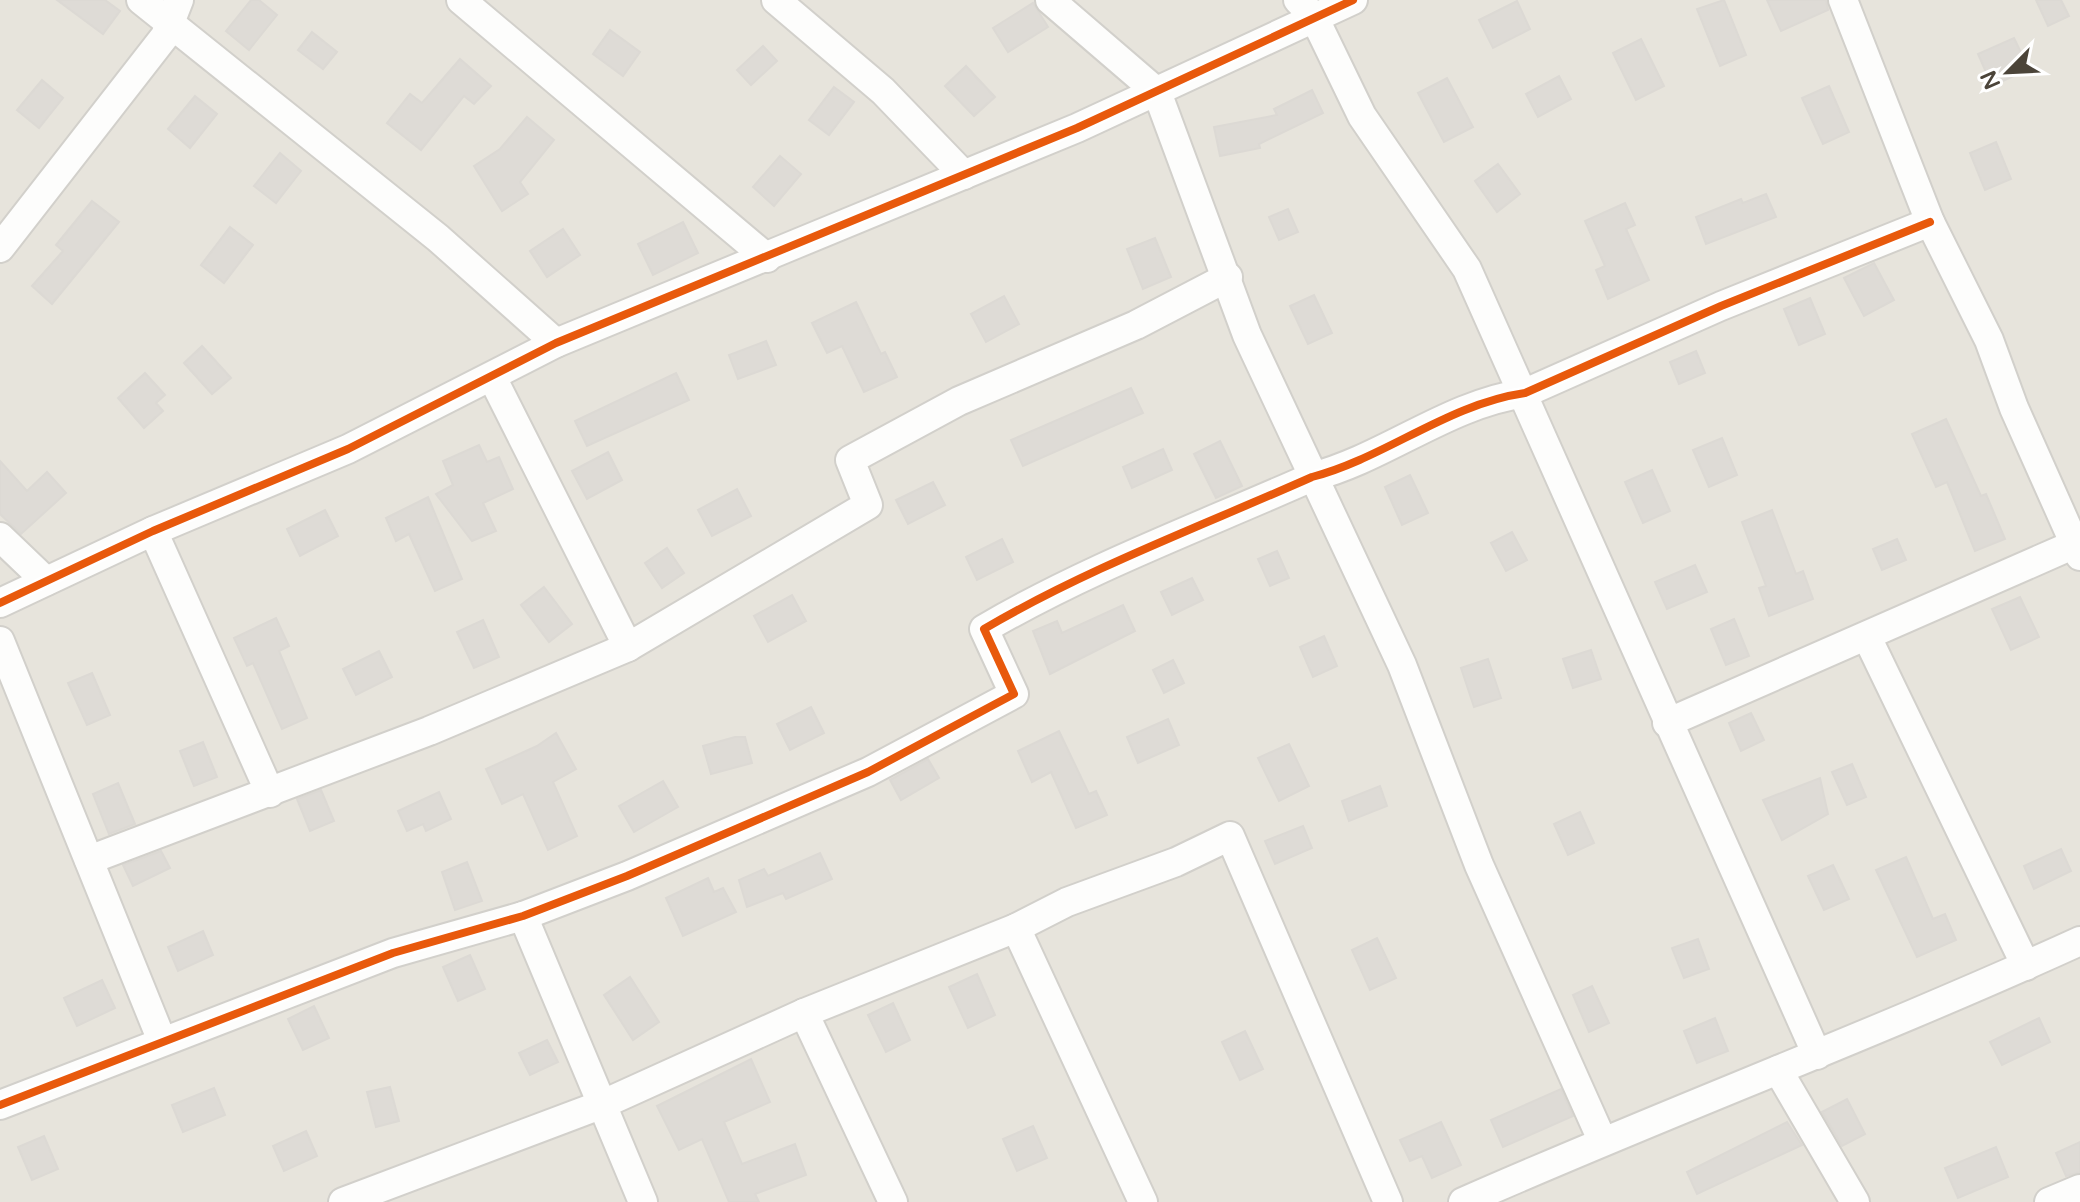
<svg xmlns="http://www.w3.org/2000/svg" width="2080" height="1202" font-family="'Varela Round',sans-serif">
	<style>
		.residential { fill: #e7e4dc }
		.building { fill: #dedbd6; stroke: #dcd9d4; stroke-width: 2 }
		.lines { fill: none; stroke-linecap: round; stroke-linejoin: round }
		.street-casing { stroke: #d2d0cb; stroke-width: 32 }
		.street { stroke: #fdfdfc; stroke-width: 28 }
		.cycleway-casing { stroke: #fff; stroke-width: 13 }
		.cycleway { stroke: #e8590c; stroke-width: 8 }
	</style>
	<rect width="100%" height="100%" fill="#f4f2ee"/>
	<rect class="residential" x="0" y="0" width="2080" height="1202"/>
	<g class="building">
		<polygon points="57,0 105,0 120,11 103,34"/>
		<polygon points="251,0 259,0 277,15 249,50 226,31"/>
		<polygon points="1724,0 1746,55 1720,66 1697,9"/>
		<polygon points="1767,0 1826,0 1828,10 1781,31"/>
		<polygon points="2036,0 2061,0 2069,16 2048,26"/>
		<polygon points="1517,1 1530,29 1493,48 1479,20"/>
		<polygon points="1033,3 1048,27 1008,52 993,28"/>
		<polygon points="610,30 640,52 623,76 593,54"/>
		<polygon points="312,32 337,52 323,69 298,50"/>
		<polygon points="2014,38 2029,69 1992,86 1978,54"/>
		<polygon points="1641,39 1664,86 1636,100 1613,53"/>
		<polygon points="763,46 777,61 751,85 737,70"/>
		<polygon points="460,59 491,86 474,104 464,96 421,150 387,123 410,94 422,103"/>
		<polygon points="966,66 995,97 974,116 945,86"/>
		<polygon points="1559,76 1571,99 1538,117 1526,94"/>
		<polygon points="1447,78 1473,127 1444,142 1418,93"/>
		<polygon points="42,80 63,98 39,128 17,110"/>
		<polygon points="1829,86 1849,132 1823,144 1802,98"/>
		<polygon points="834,87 854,102 829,135 809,120"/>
		<polygon points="1312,90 1323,113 1259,144 1260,148 1220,156 1214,127 1277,115 1274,109"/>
		<polygon points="195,96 217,114 190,148 168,129"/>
		<polygon points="527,117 554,140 520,182 528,194 502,211 474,166 500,149"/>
		<polygon points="1996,142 2011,179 1985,190 1970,153"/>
		<polygon points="280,153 301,171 276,203 254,186"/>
		<polygon points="780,156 801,174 774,206 753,187"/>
		<polygon points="1498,164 1520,194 1497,212 1475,181"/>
		<polygon points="1766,194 1776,217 1706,244 1696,217 1741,199 1743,203"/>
		<polygon points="92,201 119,222 52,304 32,286 63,251 56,245"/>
		<polygon points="1625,203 1635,225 1626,229 1649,280 1608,299 1596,270 1605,266 1585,221"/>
		<polygon points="1288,209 1298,232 1279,240 1269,217"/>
		<polygon points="683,222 698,253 653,275 638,244"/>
		<polygon points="230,227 253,245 224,283 201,265"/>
		<polygon points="563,229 580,255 547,277 530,251"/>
		<polygon points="1155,238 1171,277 1143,289 1127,249"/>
		<polygon points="1874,263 1894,300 1864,316 1844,278"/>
		<polygon points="1314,295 1332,333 1308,344 1290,306"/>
		<polygon points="1004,296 1019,324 986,342 971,314"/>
		<polygon points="1810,298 1825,334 1799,345 1784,309"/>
		<polygon points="856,302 881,354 885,352 897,377 864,392 842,346 827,353 812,323"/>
		<polygon points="766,341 776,365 738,379 729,355"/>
		<polygon points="202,346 231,378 212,394 184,363"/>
		<polygon points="1696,351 1705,373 1679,384 1670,362"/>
		<polygon points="145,373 165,395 156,403 163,411 144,428 118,398"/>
		<polygon points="676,373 689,400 587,446 575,421"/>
		<polygon points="1131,388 1143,413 1023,466 1011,440"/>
		<polygon points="1946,419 1981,496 1986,494 2005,539 1975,551 1947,482 1936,487 1912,434"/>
		<polygon points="1722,438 1737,475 1709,487 1693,450"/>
		<polygon points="1220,441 1242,486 1216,498 1194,454"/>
		<polygon points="479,445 487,462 499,457 513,489 483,503 496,531 472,541 436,494 453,485 443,461"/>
		<polygon points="1163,449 1172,470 1132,488 1123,467"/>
		<polygon points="608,452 622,480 587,499 572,471"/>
		<polygon points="0,461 27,491 47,472 66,493 21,534 0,514"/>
		<polygon points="1652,470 1670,511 1643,523 1625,482"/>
		<polygon points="1410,475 1428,513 1402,525 1385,487"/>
		<polygon points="933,482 945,505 908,524 896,500"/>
		<polygon points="737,489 751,516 712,536 698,510"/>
		<polygon points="428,497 462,579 435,591 409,534 396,541 386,518"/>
		<polygon points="325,510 338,536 300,556 287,529"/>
		<polygon points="1772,510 1796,574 1803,571 1813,599 1769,616 1759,588 1766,586 1742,522"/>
		<polygon points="1512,532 1527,560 1506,571 1491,543"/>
		<polygon points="1002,539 1013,562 977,580 966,557"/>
		<polygon points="1897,539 1906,560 1882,570 1873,549"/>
		<polygon points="667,548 684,573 662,588 645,563"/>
		<polygon points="1277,551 1289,578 1270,586 1258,559"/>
		<polygon points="1695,565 1707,592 1667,609 1655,582"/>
		<polygon points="1192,578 1203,600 1172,615 1161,592"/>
		<polygon points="544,587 572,624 549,642 521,605"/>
		<polygon points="792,595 806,621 768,642 754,616"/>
		<polygon points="2020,597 2039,637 2011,650 1992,609"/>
		<polygon points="1123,605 1135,631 1050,674 1033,631 1057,621 1062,633"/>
		<polygon points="276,618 289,646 279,651 307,718 282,729 253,663 247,666 234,638"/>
		<polygon points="1734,619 1749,656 1726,665 1711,629"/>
		<polygon points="483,620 499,657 474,668 457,632"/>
		<polygon points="1324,636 1337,666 1313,677 1300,647"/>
		<polygon points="1591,650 1601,679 1573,688 1563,659"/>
		<polygon points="379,651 392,677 356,695 343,669"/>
		<polygon points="1488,659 1501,698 1474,707 1461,668"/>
		<polygon points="1173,660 1184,683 1164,693 1153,670"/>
		<polygon points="92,673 110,715 87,725 68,683"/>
		<polygon points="811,707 824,733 790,750 777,724"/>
		<polygon points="1751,713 1764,740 1741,751 1729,723"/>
		<polygon points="1168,719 1179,745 1138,763 1127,737"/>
		<polygon points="1059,731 1089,794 1096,791 1107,815 1076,828 1051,772 1032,782 1018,751"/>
		<polygon points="556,733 576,769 553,782 577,836 548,850 523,794 502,804 486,769 537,746"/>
		<polygon points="735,737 745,737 752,763 711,774 703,746"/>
		<polygon points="203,742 217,777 194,786 180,751"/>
		<polygon points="1289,744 1309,786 1279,801 1258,758"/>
		<polygon points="928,759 939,778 901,800 890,780"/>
		<polygon points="1852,764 1866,797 1847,805 1832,772"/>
		<polygon points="1820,778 1828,814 1782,840 1763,800"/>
		<polygon points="663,781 678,807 634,832 619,806"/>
		<polygon points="118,783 135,824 109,834 93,794"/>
		<polygon points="1380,786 1387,806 1349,821 1342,801"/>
		<polygon points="321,790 334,821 310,831 297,799"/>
		<polygon points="439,792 451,819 426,831 423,824 407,831 398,811"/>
		<polygon points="1580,812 1594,843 1568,855 1554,824"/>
		<polygon points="1303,826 1312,848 1275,864 1265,841"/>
		<polygon points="2061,849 2071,871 2034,889 2024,866"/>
		<polygon points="161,851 170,868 133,886 123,865"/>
		<polygon points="820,853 832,879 786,899 783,893 747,907 739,880 764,869 768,876"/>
		<polygon points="1906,857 1933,919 1945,914 1956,940 1917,957 1876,870"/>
		<polygon points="467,862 482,901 455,910 442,872"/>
		<polygon points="1833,865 1849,899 1824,910 1808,876"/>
		<polygon points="708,878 714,892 723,888 736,912 683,936 666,898"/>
		<polygon points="203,931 213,955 178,971 168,947"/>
		<polygon points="1377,938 1396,978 1370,990 1352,950"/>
		<polygon points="1698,939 1709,969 1684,978 1672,948"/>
		<polygon points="470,955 485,989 458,1001 443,967"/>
		<polygon points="977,974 995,1015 968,1028 949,987"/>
		<polygon points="630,977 659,1022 633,1040 604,995"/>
		<polygon points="102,980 115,1008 77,1026 64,998"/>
		<polygon points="1592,986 1609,1023 1589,1032 1573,995"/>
		<polygon points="893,1003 910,1040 886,1052 868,1015"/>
		<polygon points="314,1006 329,1038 303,1050 288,1019"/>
		<polygon points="1715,1018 1728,1051 1697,1063 1684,1031"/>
		<polygon points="2039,1018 2050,1042 2002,1065 1990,1042"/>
		<polygon points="1245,1031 1263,1069 1240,1080 1222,1042"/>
		<polygon points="547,1040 558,1062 530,1075 519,1053"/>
		<polygon points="751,1059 770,1102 724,1122 742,1164 795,1144 806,1175 755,1194 759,1202 729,1202 702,1139 679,1150 657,1106"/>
		<polygon points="390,1087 399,1121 376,1127 367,1092"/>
		<polygon points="214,1088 225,1115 183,1132 172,1105"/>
		<polygon points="1561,1089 1573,1116 1503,1147 1491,1120"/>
		<polygon points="1847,1099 1865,1134 1842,1146 1822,1112"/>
		<polygon points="1441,1122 1461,1165 1432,1178 1422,1156 1410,1161 1400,1140"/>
		<polygon points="1787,1122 1802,1145 1697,1194 1687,1172"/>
		<polygon points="1033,1126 1047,1158 1017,1171 1003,1139"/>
		<polygon points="306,1131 317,1156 284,1171 273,1146"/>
		<polygon points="44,1136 58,1169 32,1180 18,1147"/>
		<polygon points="2080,1142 2080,1172 2066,1176 2056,1153"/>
		<polygon points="1996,1147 2008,1177 1958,1198 1945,1168"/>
	</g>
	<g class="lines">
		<defs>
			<g id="street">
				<polyline points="141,0 438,238 556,343"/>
				<polyline points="461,0 767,258"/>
				<polyline points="776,0 883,91 964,175"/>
				<polyline points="1050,0 1157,92 1247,335 1402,665 1479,865 1602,1140"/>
				<polyline points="1298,0 1314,17 1362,116 1467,269 1817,1055"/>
				<polyline points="1843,0 1930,222 1989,340 2014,408 2080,556"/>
				<polyline points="0,248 165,36 179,0"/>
				<polyline points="492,377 628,647"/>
				<polyline points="153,531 270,793"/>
				<polyline points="0,537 46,581"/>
				<polyline points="0,603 153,531 348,449 556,343 1077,128 1353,0"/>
				<polyline points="1867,637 2026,966"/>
				<polyline points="0,641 162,1041"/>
				<polyline points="1667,723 2075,544"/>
				<polyline points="89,860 429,731 628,647 868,505 850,460 959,401 1136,325 1228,277"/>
				<polyline points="523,916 643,1202"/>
				<polyline points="1016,928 1143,1202"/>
				<polyline points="804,1013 893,1202"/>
				<polyline points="1778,1070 1855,1202"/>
				<path d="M 0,1105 L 393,953 L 523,916 L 627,876 L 868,772 L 1014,694 L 984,629 C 1088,568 1202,526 1312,477 C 1385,458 1448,404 1525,393 L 1721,306 L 1930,222"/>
				<polyline points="343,1202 603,1104 804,1013 1016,928 1067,902 1176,862 1230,836 1388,1202"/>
				<path d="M 1463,1202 C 1667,1112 1876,1034 2080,941"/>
				<polyline points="2049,1202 2080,1189"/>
			</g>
		</defs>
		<use href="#street" class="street-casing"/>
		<use href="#street" class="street"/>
		<defs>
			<g id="cycleway">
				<polyline points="0,603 153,531 348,449 556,343 1077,128 1353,0"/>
				<path d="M 0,1105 L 393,953 L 523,916 L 627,876 L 868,772 L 1014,694 L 984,629 C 1088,568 1202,526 1312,477 C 1385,458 1448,404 1525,393 L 1721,306 L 1930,222"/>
			</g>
		</defs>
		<use href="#cycleway" class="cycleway-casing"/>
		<use href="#cycleway" class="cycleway"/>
	</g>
	<g transform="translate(2008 72) rotate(246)" stroke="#ffffff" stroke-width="6" paint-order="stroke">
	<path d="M0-6L14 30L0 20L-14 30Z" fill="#4b4439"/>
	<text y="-12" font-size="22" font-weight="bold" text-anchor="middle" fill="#4b4439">N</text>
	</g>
</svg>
